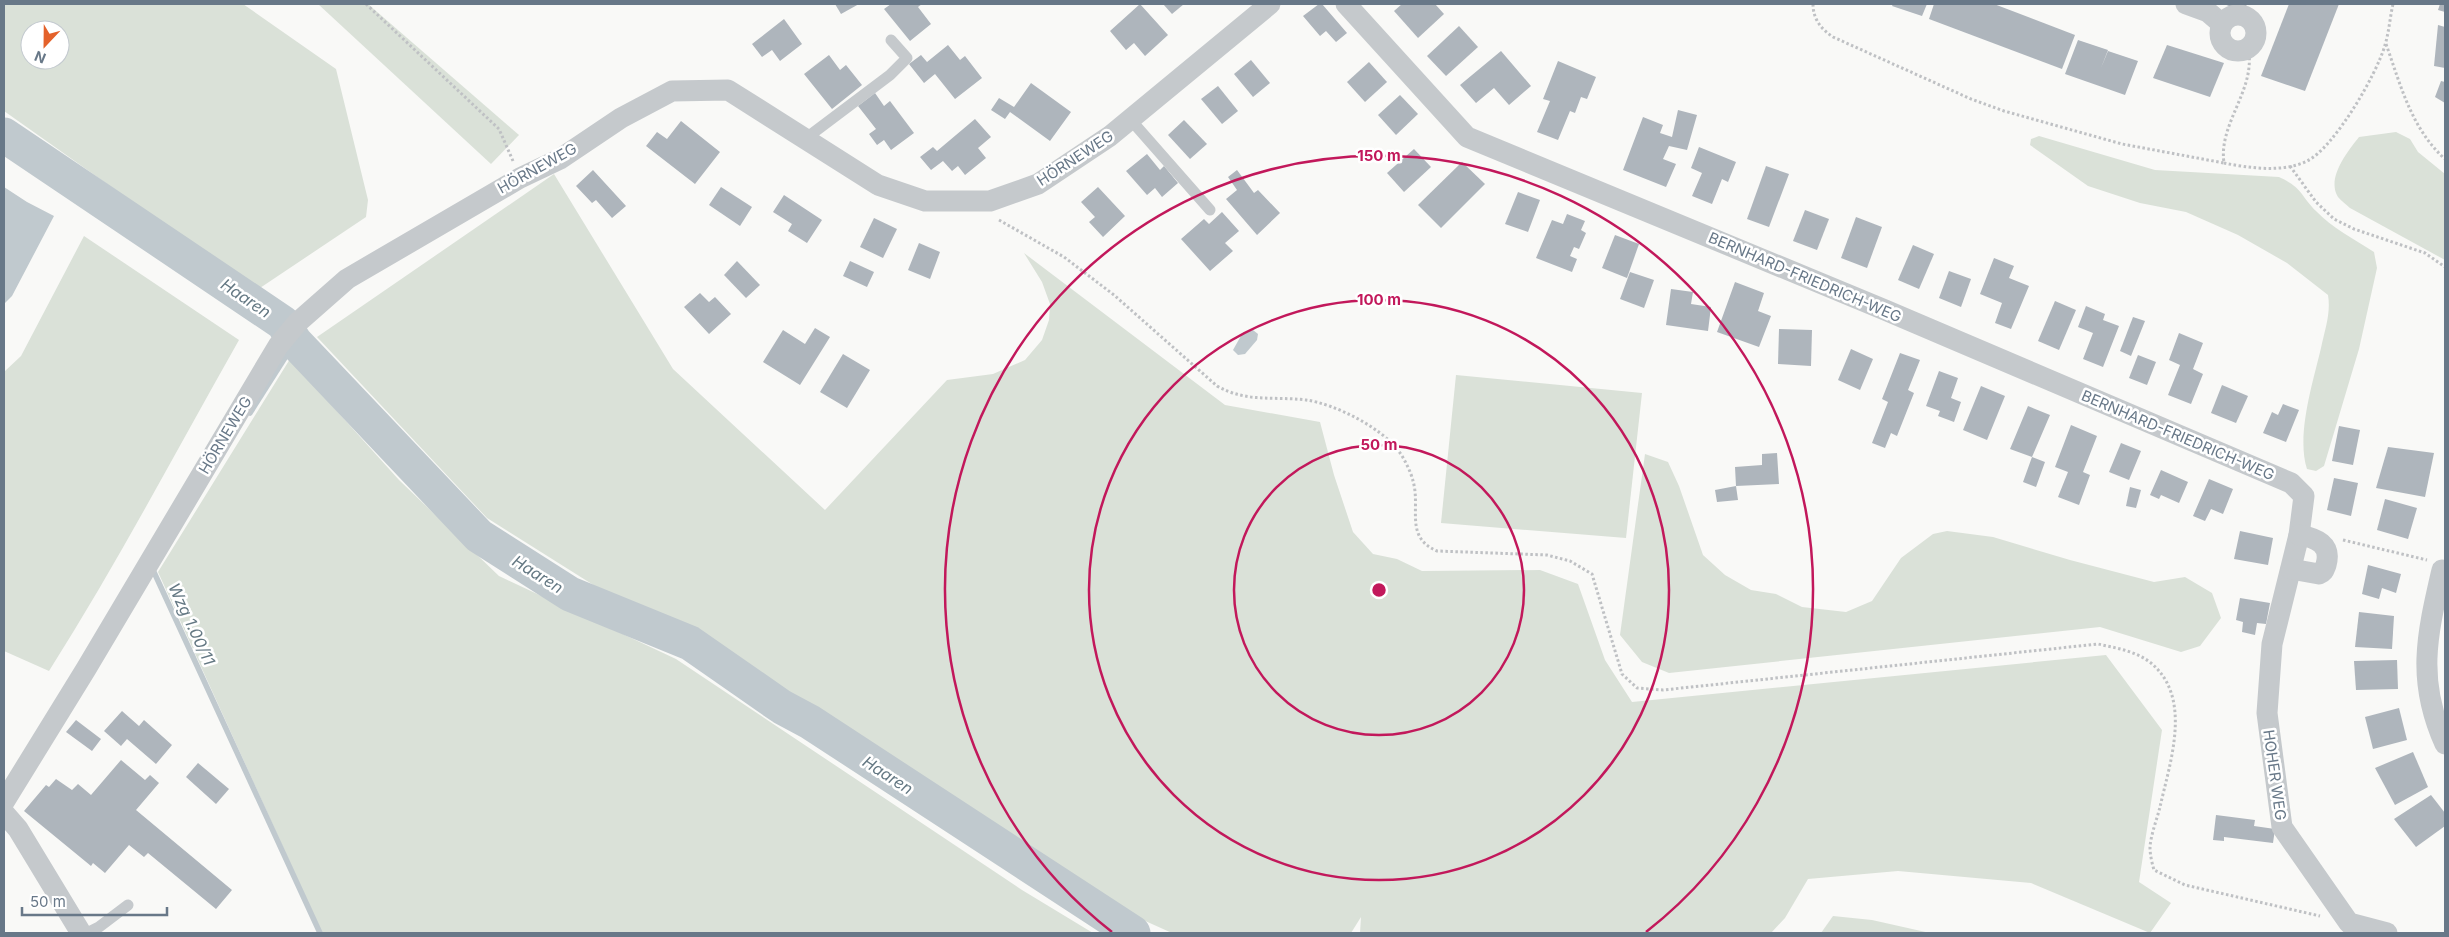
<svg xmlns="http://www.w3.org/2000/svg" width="2449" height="937" font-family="Inter,sans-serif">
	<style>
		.green { fill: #dae1d8; fill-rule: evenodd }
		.water { fill: #c0c9ce }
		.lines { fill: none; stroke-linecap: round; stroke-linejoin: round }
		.stream { stroke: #c0c9ce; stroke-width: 5.5 }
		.river { stroke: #c0c9ce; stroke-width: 35 }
		.building { fill: #aeb5bc }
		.path { stroke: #bfc1c4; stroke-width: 3; stroke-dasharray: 2.5 2.5; stroke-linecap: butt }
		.service { stroke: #c5c9cc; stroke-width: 11 }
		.minor { stroke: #c5c9cc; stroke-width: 21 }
		.ring { fill: none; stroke: #c2185b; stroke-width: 2.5 }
		.labels { text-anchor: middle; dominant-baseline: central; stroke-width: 5; stroke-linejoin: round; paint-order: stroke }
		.street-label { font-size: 15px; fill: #687888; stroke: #fff }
		.water-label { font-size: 16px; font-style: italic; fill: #647883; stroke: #fff }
		.centre { fill: #c2185b; stroke: #fff; stroke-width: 2.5 }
		.ring-label { font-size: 15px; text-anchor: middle; font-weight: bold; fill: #c2185b; stroke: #fff; stroke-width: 5; stroke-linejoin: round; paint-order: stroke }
	</style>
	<rect width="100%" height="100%" fill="#f9f9f7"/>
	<g class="green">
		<path d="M 4,4 L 243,4 L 336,69 L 368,200 L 366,217 L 257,290 L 4,111 ZM 30,30 L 60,30 L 60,60 L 30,60 Z"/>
		<polygon points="318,4 368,4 519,135 491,164"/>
		<path d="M 2396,132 L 2410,139 L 2418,152 L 2445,174 L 2445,260 L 2350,208 C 2346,204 2341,201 2338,197 C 2326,178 2348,151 2359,137 Z"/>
		<path d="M 2039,136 L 2155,170 L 2279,177 C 2302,187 2301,196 2316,211 C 2332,228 2354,239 2374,252 L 2377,268 L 2359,349 L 2324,466 L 2316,471 L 2307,469 C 2296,435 2313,382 2321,348 C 2325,329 2331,313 2328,295 L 2287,263 L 2238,235 L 2186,212 L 2140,203 L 2088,186 L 2030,145 L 2031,139 Z"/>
		<polygon points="554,174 673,369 825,510 947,380 993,374 1025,360 1042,340 1049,320 1050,304 1042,282 1024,253 1225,405 1320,422 1334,475 1353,532 1373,554 1397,559 1422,571 1540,570 1578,584 1605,660 1632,702 2106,655 2162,730 2139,882 2171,903 2150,933 2031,883 1898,871 1808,879 1785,918 1771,933 1360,933 1361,917 1351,933 1172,933 1123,911 1022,852 704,636 595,586 487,518 317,337"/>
		<path d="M 84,236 L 239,340 C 176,451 117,564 49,671 L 4,651 L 4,372 L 21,356 Z"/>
		<polygon points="290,359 399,480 499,576 676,659 1022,890 1093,933 322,933 158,572"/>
		<polygon points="1456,375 1642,393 1626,538 1441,523"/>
		<polygon points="1645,454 1668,462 1679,486 1703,555 1725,575 1751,590 1776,594 1802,607 1846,612 1872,601 1901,558 1933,534 1947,531 1993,537 2070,560 2154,582 2185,577 2212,593 2221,618 2200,646 2181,652 2100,627 1669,673 1642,662 1620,635"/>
		<polygon points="1833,916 1872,920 1930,933 1821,933"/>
	</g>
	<g class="water">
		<polygon points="4,187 27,202 54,216 12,296 4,304"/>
		<polygon points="1253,330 1258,334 1257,340 1245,354 1238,355 1233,350 1242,334"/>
	</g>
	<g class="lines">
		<g class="stream">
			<polyline points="250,413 295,342"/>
			<polyline points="153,570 320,933"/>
		</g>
		<polyline class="river" points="4,135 283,323 295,342 479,536 570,594 690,643 782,707 810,722 1133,933"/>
	</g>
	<g class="building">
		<polygon points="835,4 859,4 841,14"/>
		<polygon points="891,4 922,4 918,7 931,24 910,41 884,9"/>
		<polygon points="1140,4 1168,35 1145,56 1134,43 1126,50 1110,31"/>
		<polygon points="1163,4 1184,4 1172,14"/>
		<polygon points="1319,4 1322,4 1347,33 1336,42 1326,31 1320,36 1303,16"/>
		<polygon points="1402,4 1435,4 1444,14 1418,38 1394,11"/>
		<polygon points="1893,4 1927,4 1922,16 1892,6"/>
		<polygon points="1934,4 1994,4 2075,35 2062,69 1929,19"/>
		<polygon points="2224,4 2247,4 2244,12"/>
		<polygon points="2289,4 2339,4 2305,91 2261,76"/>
		<polygon points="2440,4 2445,4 2445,12 2438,10"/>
		<polygon points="784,19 802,44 780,61 772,50 762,57 752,44"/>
		<polygon points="2438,25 2445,27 2445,68 2434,66"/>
		<polygon points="1459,26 1478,47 1446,76 1427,56"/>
		<polygon points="2078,40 2108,50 2101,68 2108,51 2138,61 2125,95 2065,74"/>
		<polygon points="948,45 960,60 965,56 982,78 955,99 935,74 924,83 909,64 921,55 927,62"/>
		<polygon points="2167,45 2224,63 2210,97 2153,78"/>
		<polygon points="1501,51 1531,86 1509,105 1494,88 1476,103 1460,85"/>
		<polygon points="829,55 840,70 846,65 862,85 832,109 804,74"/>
		<polygon points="1251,60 1270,83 1253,97 1234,74"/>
		<polygon points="1558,61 1596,77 1587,99 1581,97 1575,113 1570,111 1558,140 1537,132 1550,101 1543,99"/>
		<polygon points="1369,62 1387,82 1365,102 1347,82"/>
		<polygon points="2441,81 2445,82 2445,103 2435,97"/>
		<polygon points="1031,83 1071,112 1050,141 1010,112 1005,119 991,110 999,98 1014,107"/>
		<polygon points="1218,86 1238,111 1222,124 1201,99"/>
		<polygon points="875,93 884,106 890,101 914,133 891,150 884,140 877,145 869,134 876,129 858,106"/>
		<polygon points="1400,95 1418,114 1396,135 1378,115"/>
		<polygon points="1678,110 1697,115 1687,150 1669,146 1663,159 1676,164 1666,187 1623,170 1643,117 1663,125 1660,133 1672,137"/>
		<polygon points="975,119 991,137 978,148 986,158 965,175 958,166 952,171 943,161 931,170 920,157 933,147 937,151"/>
		<polygon points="1184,120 1207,144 1190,159 1168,135"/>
		<polygon points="681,121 720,152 695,184 646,146 657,132 667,139"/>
		<polygon points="1699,147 1736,162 1728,182 1722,179 1712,204 1692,196 1702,173 1691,168"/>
		<polygon points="1414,149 1431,167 1404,192 1387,173"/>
		<polygon points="1147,154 1160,170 1164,166 1178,183 1162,197 1155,188 1147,195 1126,171"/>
		<polygon points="1462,162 1485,184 1441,228 1418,205"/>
		<polygon points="1766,166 1789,174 1769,227 1747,219"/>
		<polygon points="593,170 626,206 612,218 596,200 592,203 576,186"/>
		<polygon points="1237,170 1254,193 1258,190 1280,213 1257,235 1226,199 1237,190 1228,177"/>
		<polygon points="721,187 752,207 740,226 709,205"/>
		<polygon points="1098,187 1125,216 1103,237 1089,222 1095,217 1081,202"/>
		<polygon points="1518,192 1540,200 1528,232 1505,224"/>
		<polygon points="784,195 822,220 807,243 788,231 792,224 773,212"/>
		<polygon points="1805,210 1829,219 1817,250 1793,241"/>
		<polygon points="1222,212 1239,231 1225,243 1233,251 1210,271 1181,239 1204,219 1209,224"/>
		<polygon points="1567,214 1585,221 1581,230 1586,233 1579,249 1574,247 1570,256 1577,259 1572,272 1536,258 1552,220 1563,224"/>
		<polygon points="1856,217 1882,227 1867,268 1841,258"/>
		<polygon points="874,218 897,229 883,258 860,247"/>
		<polygon points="1615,235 1639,244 1627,278 1602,268"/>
		<polygon points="919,243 940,252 930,279 908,270"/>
		<polygon points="1913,245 1934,254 1919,289 1898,280"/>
		<polygon points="1994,258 2014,266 2009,278 2029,286 2011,329 1995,323 2002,303 1980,294"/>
		<polygon points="737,261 760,285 746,298 724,275"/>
		<polygon points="850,261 874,272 867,287 843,276"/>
		<polygon points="1949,271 1971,279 1961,307 1939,298"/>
		<polygon points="1630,272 1654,280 1644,308 1620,299"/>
		<polygon points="1735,282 1764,293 1758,311 1771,316 1759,347 1717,332"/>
		<polygon points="1671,289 1693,292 1691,304 1711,307 1708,331 1666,325"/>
		<polygon points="700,293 709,302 715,297 731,314 709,334 684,307"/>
		<polygon points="2055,301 2076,310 2059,350 2038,341"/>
		<polygon points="2086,306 2105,314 2103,320 2119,326 2103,367 2083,359 2093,333 2078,327"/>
		<polygon points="2133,317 2145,321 2131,356 2120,351"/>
		<polygon points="815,328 830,337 800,385 763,362 783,330 805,344"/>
		<polygon points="1779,329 1812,330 1811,366 1778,364"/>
		<polygon points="2179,333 2203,343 2193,369 2203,374 2191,404 2168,395 2180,365 2169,360"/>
		<polygon points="1851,349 1873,359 1860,390 1838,380"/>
		<polygon points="1900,353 1920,360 1908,390 1914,393 1897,436 1891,433 1885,448 1872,443 1888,402 1882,399"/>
		<polygon points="843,354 870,370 847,408 820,392"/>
		<polygon points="2138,355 2156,362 2147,385 2129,378"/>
		<polygon points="1939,371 1958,378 1951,398 1961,402 1954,422 1938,416 1940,411 1926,406"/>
		<polygon points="2222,385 2248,396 2236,423 2211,413"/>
		<polygon points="1981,386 2005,396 1987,440 1963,430"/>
		<polygon points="2283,404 2299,410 2286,442 2263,433 2272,412 2278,415"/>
		<polygon points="2028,406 2050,415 2032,457 2045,462 2036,487 2023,482 2032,457 2010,449"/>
		<polygon points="2071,425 2097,436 2083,472 2090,475 2079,505 2058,497 2068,472 2055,467"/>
		<polygon points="2339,426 2360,430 2353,465 2332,461"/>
		<polygon points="2121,443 2141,451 2129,480 2109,472"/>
		<polygon points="2388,447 2434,453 2425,497 2376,488"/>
		<polygon points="1777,453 1779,484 1736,486 1738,500 1717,502 1715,490 1736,486 1735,467 1762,465 1762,454"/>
		<polygon points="2161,470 2188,482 2179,503 2161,495 2159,499 2150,495"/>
		<polygon points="2334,478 2358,483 2351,516 2327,510"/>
		<polygon points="2209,479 2233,489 2223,514 2211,509 2205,521 2193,516"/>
		<polygon points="2130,487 2141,490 2136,508 2126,506"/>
		<polygon points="2385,499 2417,508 2408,539 2377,530"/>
		<polygon points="2240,531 2273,538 2268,565 2234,559"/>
		<polygon points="2368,565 2401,574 2396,593 2382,588 2379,599 2362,594"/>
		<polygon points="2240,598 2270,603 2266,624 2257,623 2255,635 2242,632 2243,622 2236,620"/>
		<polygon points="2359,612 2394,616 2392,649 2355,647"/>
		<polygon points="2397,660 2398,689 2356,690 2354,661"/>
		<polygon points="2399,708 2407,740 2373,749 2365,717"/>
		<polygon points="122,711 139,726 144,720 172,745 156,764 127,739 121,746 104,731"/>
		<polygon points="76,720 101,739 92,751 66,732"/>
		<polygon points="2413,752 2428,787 2395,805 2375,768"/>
		<polygon points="121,760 145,780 150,775 159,783 136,810 232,890 216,909 148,853 144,857 129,845 105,873 93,863 91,866 24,811 46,785 49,787 56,779 72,790 78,784 91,795"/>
		<polygon points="198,763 229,789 216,804 186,777"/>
		<polygon points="2431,795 2445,813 2445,826 2416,847 2394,819"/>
		<polygon points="2216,815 2255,820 2254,826 2275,829 2273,843 2224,837 2224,841 2213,840"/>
	</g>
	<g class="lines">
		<g class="path">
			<polyline points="366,4 499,129 513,161"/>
			<path d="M 1813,4 C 1813,19 1821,29 1833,37 L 1971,99 L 2004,111 L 2122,144 L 2224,163 C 2218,123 2257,89 2248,48"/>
			<path d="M 2386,44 C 2401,86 2411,128 2445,159"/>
			<path d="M 2224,163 C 2249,168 2283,173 2307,161 C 2334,148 2377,74 2385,45 C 2389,32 2390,17 2393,4"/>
			<polyline points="2290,166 2316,202 2334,219 2354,229 2425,253 2445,267"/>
			<path d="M 999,220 L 1064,257 L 1114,295 L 1217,386 C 1247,403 1274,396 1306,400 C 1335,404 1380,427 1398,450 C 1404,458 1411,472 1413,481 C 1421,508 1404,537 1437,551 L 1547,555 L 1570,561 L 1592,574 L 1622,674 L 1637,688 L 1663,690 L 2098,644 C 2116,648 2136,651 2151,663 C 2193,698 2170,762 2160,807 C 2157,819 2151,834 2150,847 C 2150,855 2152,863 2154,870 L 2185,885 L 2320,916"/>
			<polyline points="2343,540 2427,560"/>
		</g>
		<g class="service">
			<polyline points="1130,119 1210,210"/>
			<polyline points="805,139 890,75 907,58 891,40"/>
			<polyline points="87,933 99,927 128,905"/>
		</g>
		<g class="minor">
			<polyline points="1346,4 1467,137 1885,310 2291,483 2304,496 2299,535 2272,644 2267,713 2282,827 2349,923 2387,933"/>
			<polyline points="2186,4 2208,12 2222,24"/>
			<circle cx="2238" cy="33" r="18"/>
			<path d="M 2291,569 L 2319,574 C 2324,572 2324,570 2326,565 C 2332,544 2316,538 2299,535"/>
			<path d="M 2442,570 C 2427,635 2416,680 2445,744"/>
			<polyline points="4,802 86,669 278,346 297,323 347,279 520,178 560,159 621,118 672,91 728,90 878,185 925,201 990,201 1038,184 1110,136 1270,4"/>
			<polyline points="4,813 18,829 81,933"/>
		</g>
	</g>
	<g class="ring">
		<circle cx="1379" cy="590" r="145"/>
		<circle cx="1379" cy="590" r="290"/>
		<path d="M1112 932A434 434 0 1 1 1646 932"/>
	</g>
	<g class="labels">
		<g class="street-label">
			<text transform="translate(1075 158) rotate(-33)">HÖRNEWEG</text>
			<text transform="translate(537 168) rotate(-29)">HÖRNEWEG</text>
			<text transform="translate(1805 277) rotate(23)">BERNHARD-FRIEDRICH-WEG</text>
			<text transform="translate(225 435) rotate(-59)">HÖRNEWEG</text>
			<text transform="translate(2178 435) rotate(23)">BERNHARD-FRIEDRICH-WEG</text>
			<text transform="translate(2275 775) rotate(82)">HOHER WEG</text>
		</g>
		<g class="water-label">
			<text transform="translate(246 298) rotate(34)">Haaren</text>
			<text transform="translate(538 574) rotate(32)">Haaren</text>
			<text transform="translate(192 624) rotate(65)">Wzg 1.00/11</text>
			<text transform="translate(888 775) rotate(33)">Haaren</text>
		</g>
	</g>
	<circle cx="1379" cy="590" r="8" class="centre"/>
	<g class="ring-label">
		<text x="1379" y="161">150 m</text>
		<text x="1379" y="305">100 m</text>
		<text x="1379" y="450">50 m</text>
	</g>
	<rect width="2449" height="937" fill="none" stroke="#687888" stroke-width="10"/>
	<g transform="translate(45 45) rotate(202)"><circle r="24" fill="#ffffff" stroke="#c3c9cf"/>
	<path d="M0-4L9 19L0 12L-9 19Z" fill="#e4622b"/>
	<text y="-8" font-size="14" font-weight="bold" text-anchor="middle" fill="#687888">N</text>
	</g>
	<path d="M22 907v8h145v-8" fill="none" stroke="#687888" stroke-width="2.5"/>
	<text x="30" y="907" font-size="15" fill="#687888" stroke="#ffffff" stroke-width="4" paint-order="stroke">50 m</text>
</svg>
